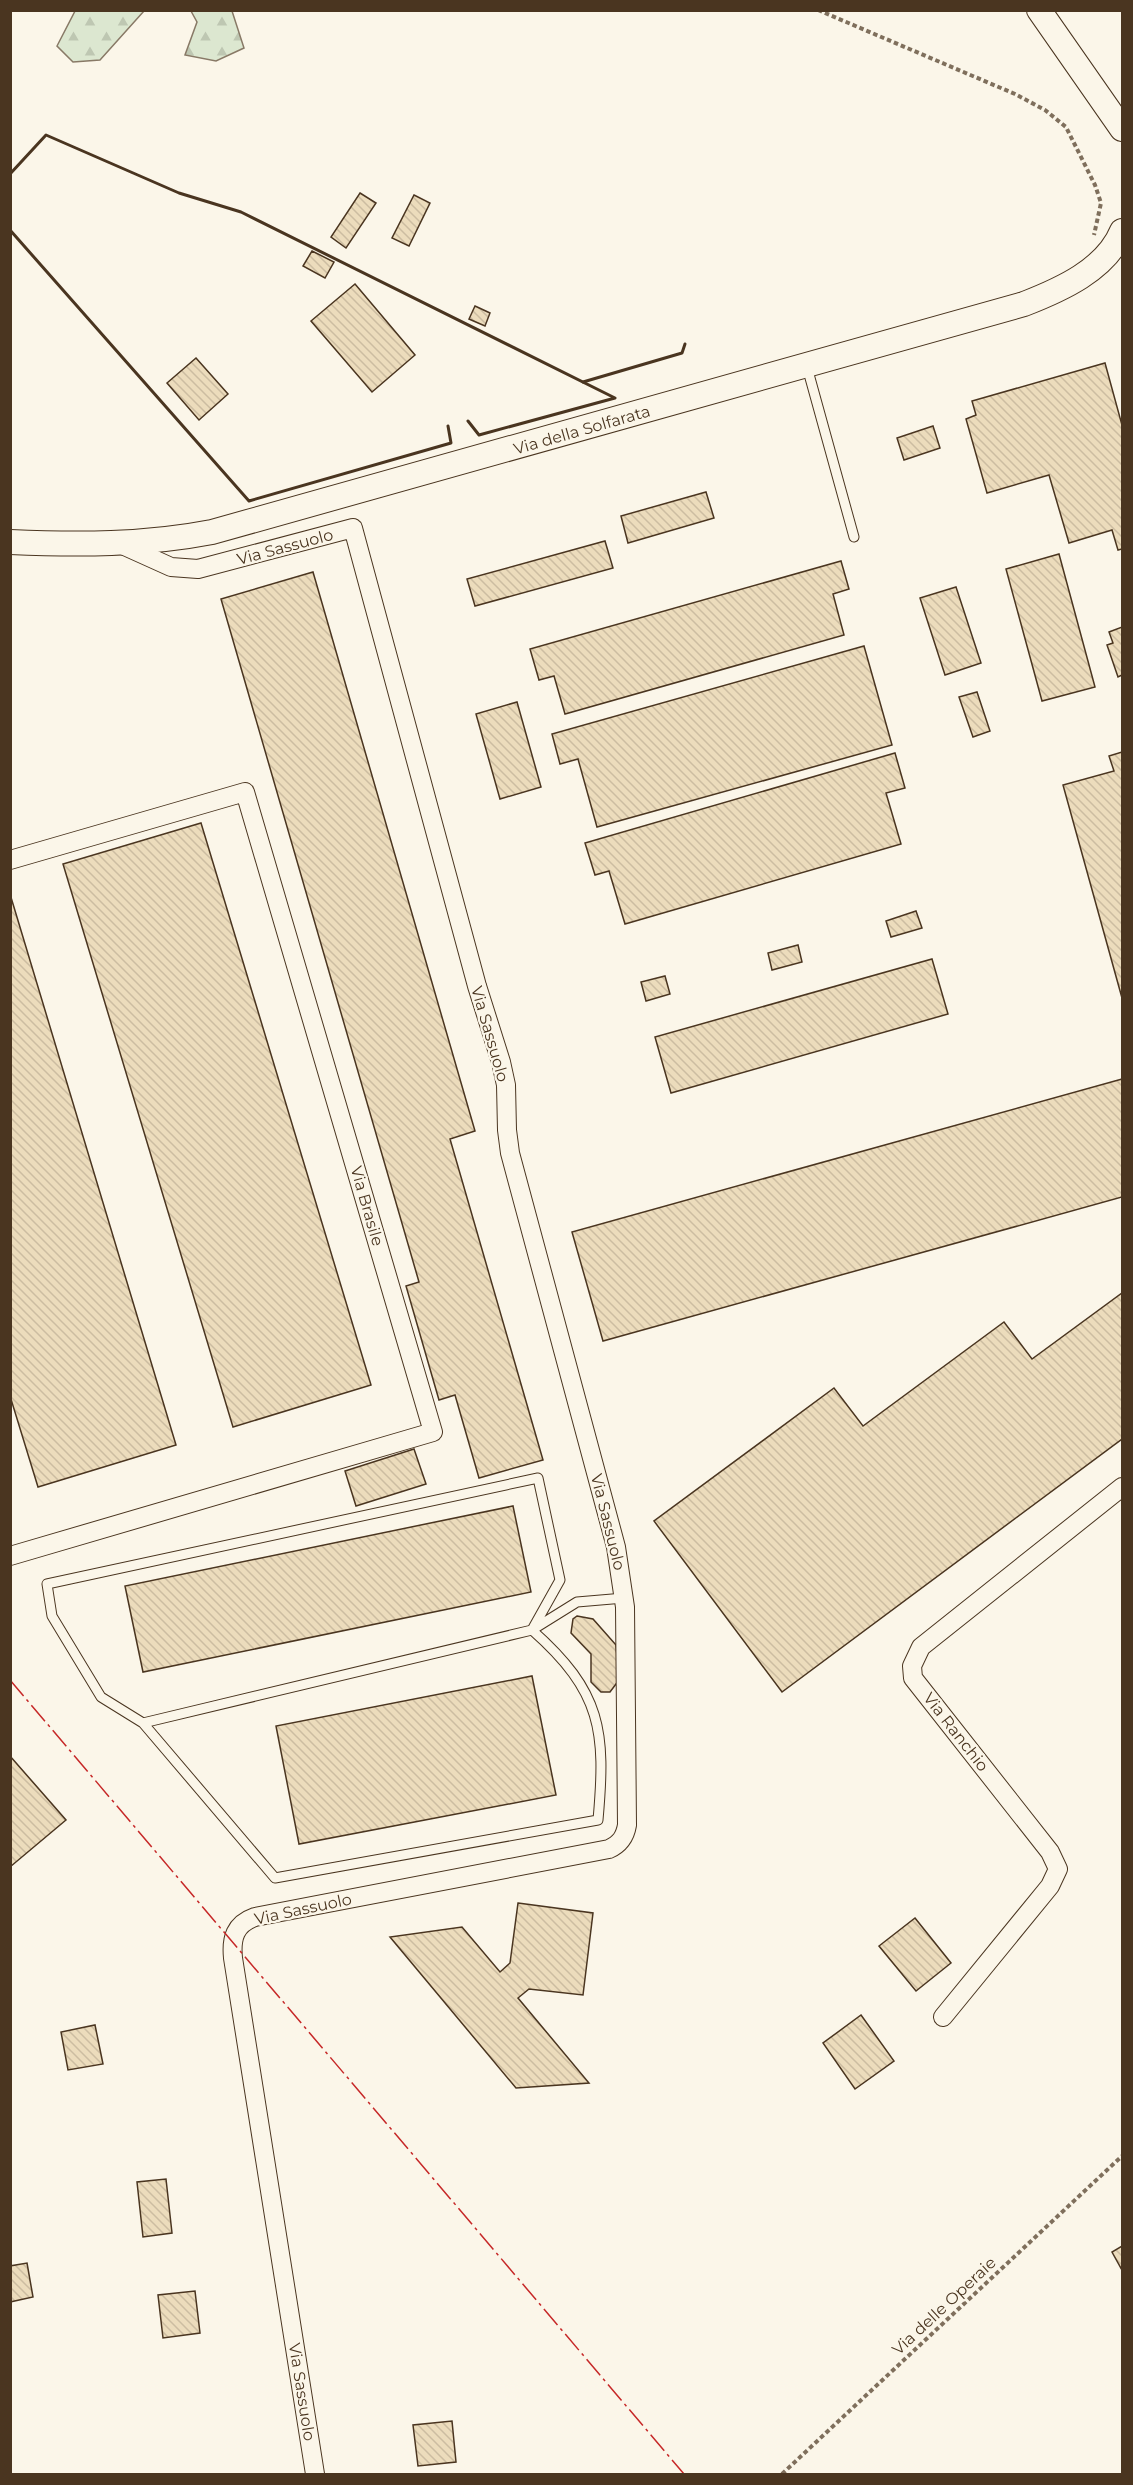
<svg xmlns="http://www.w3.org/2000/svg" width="1133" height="2485" font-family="Montserrat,sans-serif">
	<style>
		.forest { fill: url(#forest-firs); stroke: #887966; stroke-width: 1.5 }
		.building { fill: url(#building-back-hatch); stroke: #4a3520; stroke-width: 1.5 }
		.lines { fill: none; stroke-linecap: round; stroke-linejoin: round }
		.service-casing { stroke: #4a3520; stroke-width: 11 }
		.minor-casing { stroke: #4a3520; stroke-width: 20 }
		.secondary-casing { stroke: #4a3520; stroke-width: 26 }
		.path { stroke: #7f6f5c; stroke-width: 4; stroke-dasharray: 4.5 3; stroke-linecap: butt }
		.service { stroke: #fbf6e9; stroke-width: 9 }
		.minor { stroke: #fbf6e9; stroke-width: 18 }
		.secondary { stroke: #fbf6e9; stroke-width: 24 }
		.wall { stroke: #4a3520; stroke-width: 3 }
		.power { stroke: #c62828; stroke-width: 1.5; stroke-dasharray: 21 4.5 3 4.5; stroke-linecap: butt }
		.labels { text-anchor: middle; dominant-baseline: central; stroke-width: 4.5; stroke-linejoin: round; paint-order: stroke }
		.street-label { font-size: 16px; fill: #4a3520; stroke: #fbf6e9 }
	</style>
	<defs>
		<pattern id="forest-firs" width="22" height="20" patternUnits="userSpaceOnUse" patternTransform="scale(1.5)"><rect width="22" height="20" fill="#dce7d0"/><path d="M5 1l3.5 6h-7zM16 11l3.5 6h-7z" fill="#bec7b2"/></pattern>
		<pattern id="building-back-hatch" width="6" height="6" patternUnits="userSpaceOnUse" patternTransform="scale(1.5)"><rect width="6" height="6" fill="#ecdcbc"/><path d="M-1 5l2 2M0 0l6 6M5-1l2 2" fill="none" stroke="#ccbda1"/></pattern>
	</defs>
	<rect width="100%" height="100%" fill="#fbf6e9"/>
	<g class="forest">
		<polygon points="75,11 75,10 144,11 100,60 73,62 57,46"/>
		<polygon points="191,11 232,11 244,48 216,61 185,55 197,22"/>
	</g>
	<g class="building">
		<polygon points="360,193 376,203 346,248 331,237"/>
		<polygon points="414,195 430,203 409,246 392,238"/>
		<polygon points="312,251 334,262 325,278 303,266"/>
		<polygon points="355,284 415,355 372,392 311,321"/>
		<polygon points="475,306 490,313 485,326 469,319"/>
		<polygon points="196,358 228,394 199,420 167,383"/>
		<polygon points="1105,363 1122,425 1122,549 1118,550 1112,530 1069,543 1049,475 987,493 966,419 976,415 972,401"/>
		<polygon points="933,426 940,448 904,460 897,438"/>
		<polygon points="706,492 714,518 628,543 621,516"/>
		<polygon points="605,541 613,568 475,606 467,579"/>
		<polygon points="1059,554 1095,687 1042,701 1006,569"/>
		<polygon points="841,561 849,589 833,594 844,635 565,714 554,676 539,680 530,649"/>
		<polygon points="313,572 475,1131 450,1139 543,1460 479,1478 455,1395 439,1400 406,1286 419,1282 221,599"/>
		<polygon points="956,587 981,663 945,675 920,598"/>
		<polygon points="1122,627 1122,675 1118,677 1107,645 1113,643 1109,632"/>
		<polygon points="864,646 892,745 597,827 578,759 560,764 552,734"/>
		<polygon points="977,692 990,731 973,737 959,697"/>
		<polygon points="517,702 541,787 500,799 476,714"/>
		<polygon points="1122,752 1122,998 1063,785 1114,771 1109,756"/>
		<polygon points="895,753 905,788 886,793 901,844 625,924 609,871 595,875 585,843"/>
		<polygon points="201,823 371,1385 233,1427 63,864"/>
		<polygon points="10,894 176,1445 38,1487 10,1396"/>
		<polygon points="916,911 922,928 891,937 886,921"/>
		<polygon points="798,945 802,962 772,970 768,953"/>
		<polygon points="932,959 948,1014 671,1093 655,1037"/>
		<polygon points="665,976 670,994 646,1001 641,982"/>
		<polygon points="1122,1079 1122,1197 603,1341 572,1232"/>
		<polygon points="1122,1293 1122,1439 782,1692 654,1521 834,1388 863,1426 1004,1322 1032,1359"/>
		<polygon points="414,1449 426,1484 356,1506 345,1471"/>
		<polygon points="513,1506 531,1592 143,1672 125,1586"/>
		<polygon points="577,1616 593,1619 616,1645 619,1680 610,1692 601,1692 591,1682 591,1654 571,1633 573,1619"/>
		<polygon points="532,1676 556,1795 299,1844 276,1726"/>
		<polygon points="10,1756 66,1820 10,1867"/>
		<polygon points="518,1903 593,1913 583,1995 529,1989 518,1998 589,2083 516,2088 390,1937 462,1927 500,1972 510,1963"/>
		<polygon points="915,1918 951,1963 916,1991 879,1946"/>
		<polygon points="861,2015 894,2061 855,2089 823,2043"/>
		<polygon points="95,2025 103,2064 68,2070 61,2032"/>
		<polygon points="166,2179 172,2233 143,2237 137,2182"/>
		<polygon points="1122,2246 1122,2270 1112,2252"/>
		<polygon points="27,2263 33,2297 10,2302 10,2266"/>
		<polygon points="195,2291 200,2333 163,2338 158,2295"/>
		<polygon points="452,2421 456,2462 418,2466 413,2425"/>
	</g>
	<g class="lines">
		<defs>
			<g id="service">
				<polyline points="807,367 854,537"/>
				<path d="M 143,1723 L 532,1630 C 602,1692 606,1731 598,1820 L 275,1878 L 143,1723 L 101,1697 L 52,1616 L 47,1584 L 538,1478 L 560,1580 L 532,1630 L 577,1602 L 624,1598"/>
			</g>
			<g id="minor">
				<path d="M 120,544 L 171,567 L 198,569 L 353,528 L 477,986 L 501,1062 L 506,1085 L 507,1130 L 510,1153 L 616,1547 L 625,1607 L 627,1825 C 625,1837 620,1844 609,1849 L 255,1917 C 235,1924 231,1938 233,1958 L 315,2474"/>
				<polyline points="10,860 245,792 433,1432 10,1556"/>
				<polyline points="943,2017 1050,1886 1058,1869 1050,1852 913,1678 912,1666 921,1647 1122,1487"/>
			</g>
			<g id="secondary">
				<polyline points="1039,10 1122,129"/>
				<path d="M 10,542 C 78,545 145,545 212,532 L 1024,304 C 1060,290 1106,270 1122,231"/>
			</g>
		</defs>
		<use href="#service" class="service-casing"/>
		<use href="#minor" class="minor-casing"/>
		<use href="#secondary" class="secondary-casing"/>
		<g class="path">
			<polyline points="818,10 1015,94 1045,110 1066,127 1095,185 1101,203 1094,235"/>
			<polyline points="782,2474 1122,2156"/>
		</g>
		<use href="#service" class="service"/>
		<use href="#minor" class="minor"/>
		<use href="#secondary" class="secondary"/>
		<g class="wall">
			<polyline points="10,174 46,135 179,193 241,212 615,398 479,435 468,421"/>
			<polyline points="10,230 249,501 451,443 448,426"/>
			<polyline points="583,382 682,353 685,344"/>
		</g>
		<polyline class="power" points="10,1680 684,2474"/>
	</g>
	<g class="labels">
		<g class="street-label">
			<text transform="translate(582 430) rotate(-16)">Via della Solfarata</text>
			<text transform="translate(285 547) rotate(-15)">Via Sassuolo</text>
			<text transform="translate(490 1034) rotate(74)">Via Sassuolo</text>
			<text transform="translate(367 1206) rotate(74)">Via Brasile</text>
			<text transform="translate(608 1522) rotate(76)">Via Sassuolo</text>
			<text transform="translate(956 1732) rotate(52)">Via Ranchio</text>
			<text transform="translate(303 1909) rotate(-12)">Via Sassuolo</text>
			<text transform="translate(944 2306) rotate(-43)">Via delle Operaie</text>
			<text transform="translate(302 2392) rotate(81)">Via Sassuolo</text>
		</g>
	</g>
	<rect width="1133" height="2485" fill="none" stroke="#4a3520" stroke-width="24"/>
</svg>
